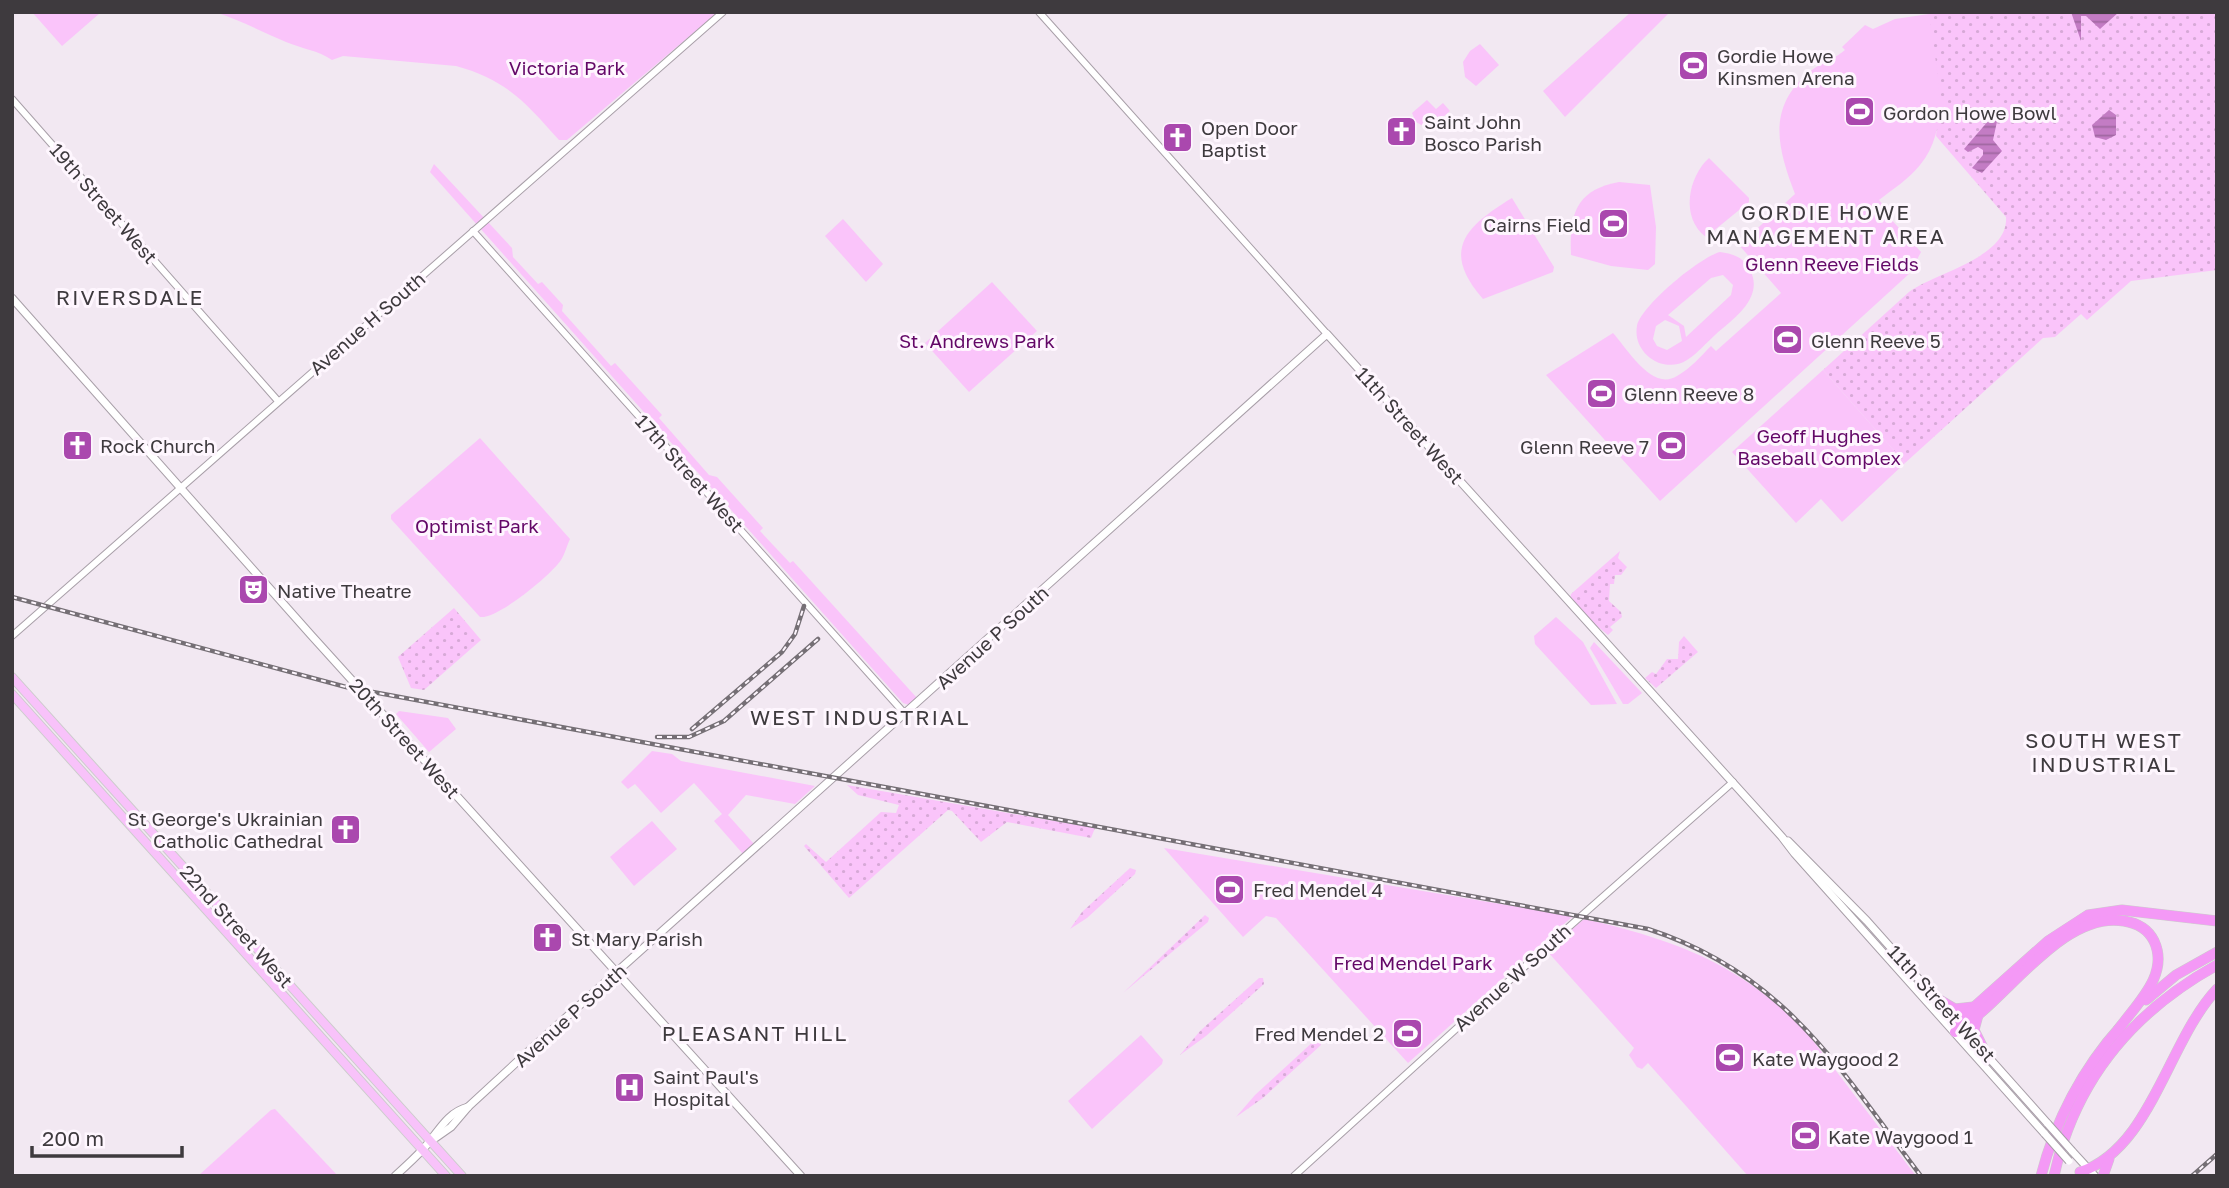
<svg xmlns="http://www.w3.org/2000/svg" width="2229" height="1188" font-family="'Golos Text',sans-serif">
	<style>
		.grass { fill: url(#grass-dots) }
		.park { fill: #fac4fa; fill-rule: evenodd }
		.water { fill: url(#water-rules) }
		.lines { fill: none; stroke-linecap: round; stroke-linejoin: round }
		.tertiary-casing { stroke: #a89fa8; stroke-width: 8 }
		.secondary-casing { stroke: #a89fa8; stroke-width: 9 }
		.primary-casing { stroke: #cdcccd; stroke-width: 10 }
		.motorway-casing { stroke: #cdcccd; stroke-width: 11 }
		.tertiary { stroke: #fff; stroke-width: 6 }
		.secondary { stroke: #fff; stroke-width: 7 }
		.primary { stroke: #f8c2fa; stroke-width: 8 }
		.motorway { stroke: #f499f6; stroke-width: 10 }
		.rail-casing { stroke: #756f75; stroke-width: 4.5 }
		.rail { stroke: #fef6fe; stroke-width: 2; stroke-dasharray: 5; stroke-linecap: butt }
		.secondary-bridge-casing { stroke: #a89fa8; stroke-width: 9; stroke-linecap: butt }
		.secondary-bridge { stroke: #fff; stroke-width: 7 }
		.labels { text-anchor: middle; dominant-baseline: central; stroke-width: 6; stroke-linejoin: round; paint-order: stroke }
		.poi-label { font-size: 19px; fill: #3e3a3e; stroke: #fef6fe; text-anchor: start }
		.park-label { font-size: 19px; fill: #630767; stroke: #fef6fe }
		.street-label { font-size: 19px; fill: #3e3a3e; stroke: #fef6fe }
		.neighbourhood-label { font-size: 21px; letter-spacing: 2px; fill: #3e3a3e; stroke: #fef6fe }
	</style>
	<defs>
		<pattern id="grass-dots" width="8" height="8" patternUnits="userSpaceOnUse" patternTransform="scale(1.75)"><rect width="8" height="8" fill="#fac4fa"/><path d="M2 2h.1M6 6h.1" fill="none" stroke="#d7a9d7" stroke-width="1.8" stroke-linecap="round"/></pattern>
		<pattern id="water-rules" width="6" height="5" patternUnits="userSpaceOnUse" patternTransform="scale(1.75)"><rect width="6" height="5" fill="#c37cc4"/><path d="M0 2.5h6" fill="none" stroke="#a067a1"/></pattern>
	</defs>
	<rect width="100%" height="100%" fill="#f2e8f2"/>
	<g class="grass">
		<path d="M 1928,12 L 2217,12 L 2217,270 L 2131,281 L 2087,320 L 2081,314 L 2055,337 L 2043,338 L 1905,463 L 1823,370 L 1909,292 C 1934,273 2009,258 2006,217 L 1936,136 L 1939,104 Z"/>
		<polygon points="1620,551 1618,558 1627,567 1621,575 1615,575 1614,584 1610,584 1609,601 1621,612 1622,617 1610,627 1613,630 1608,635 1569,603 1571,594"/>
		<polygon points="454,608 481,640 424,690 411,688 398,657"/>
		<polygon points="1684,636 1698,652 1656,688 1645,678 1652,672 1656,674 1667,659 1678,659 1679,642"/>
		<polygon points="847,785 1095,828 1091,838 1007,822 981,842 952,811 948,810 849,898 804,846 806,844 826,862 881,812 896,813 899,805 858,795"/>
		<polygon points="1130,868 1136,870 1135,874 1087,918 1070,929 1082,912"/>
		<polygon points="1205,915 1209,918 1208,922 1123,993"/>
		<polygon points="1259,978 1263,978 1264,984 1206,1036 1180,1055 1200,1031"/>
		<polygon points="1320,1039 1321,1045 1263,1098 1236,1117 1255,1095 1315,1040"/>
	</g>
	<g class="park">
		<polygon points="32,12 99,12 100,13 62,46"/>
		<path d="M 215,12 L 718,12 L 567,140 L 559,140 C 526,103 507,80 456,66 L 343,56 L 332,60 C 318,50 302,49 286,42 C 262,32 240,20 215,12 Z"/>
		<polygon points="1631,12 1670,12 1565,117 1543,91"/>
		<path d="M 1929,14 C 1934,62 1954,125 1920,165 C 1909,179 1893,189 1879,200 L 1887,209 L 1888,216 L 1921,252 L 1910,273 L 1660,501 L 1546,375 L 1613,333 C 1627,348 1652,392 1677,376 C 1690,369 1701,356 1711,346 L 1716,351 L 1781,293 L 1739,245 L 1795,194 C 1777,147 1766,106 1812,70 C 1822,62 1836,58 1845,50 L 1842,47 L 1865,25 L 1873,29 L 1895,19 Z"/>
		<polygon points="1480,44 1499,65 1476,86 1465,77 1463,62 1470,51"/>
		<polygon points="1427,100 1436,109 1443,103 1450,111 1436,123 1425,127 1416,122 1412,113"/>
		<path d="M 1709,158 L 1749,198 L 1749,202 L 1706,237 C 1680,218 1688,177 1709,158 Z"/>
		<polygon points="434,164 512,248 513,257 538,284 542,282 563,305 562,311 611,366 615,363 662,415 659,418 709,475 717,477 763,528 760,531 790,563 793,561 917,698 909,705 903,703 430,172"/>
		<path d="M 1619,182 L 1650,185 L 1656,227 L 1655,264 L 1648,270 L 1611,266 L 1571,255 C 1569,214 1576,190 1619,182 Z"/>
		<path d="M 1512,198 L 1554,267 L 1553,272 L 1483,299 C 1440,250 1466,226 1512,198 Z"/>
		<polygon points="843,219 883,264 866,282 825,236"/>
		<path d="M 1720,252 C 1734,254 1743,257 1750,270 C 1765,298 1732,320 1715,335 C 1706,343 1697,354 1687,360 C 1664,375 1632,353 1637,326 C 1641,306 1700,257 1720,252 ZM 1723,275 L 1733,285 L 1731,295 L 1686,337 L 1684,326 L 1668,315 L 1711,278 ZM 1665,320 L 1679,326 L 1682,341 L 1667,350 L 1657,346 L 1653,339 L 1656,326 Z"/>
		<polygon points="992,282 1037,331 969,392 925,343"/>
		<polygon points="1823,370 1905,463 1842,522 1821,499 1796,523 1732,452"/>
		<path d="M 480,438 L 570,539 C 567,545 565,554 561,560 C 551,575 498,619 480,617 L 391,519 L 391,515 Z"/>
		<polygon points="1556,617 1583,642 1617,704 1591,705 1535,644 1534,636"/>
		<polygon points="1594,642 1642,693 1628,704 1623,704 1590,648"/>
		<polygon points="399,711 448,718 456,729 429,752 396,714"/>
		<polygon points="652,751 672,754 681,761 815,786 795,804 746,795 728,815 754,844 743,854 714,821 722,814 694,783 661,813 635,784 628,789 621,782"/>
		<polygon points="652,821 677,849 634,886 610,857"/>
		<polygon points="1164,848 1573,916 1408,1063 1276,918 1266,916 1243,937"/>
		<path d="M 1584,919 C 1677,940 1746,966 1811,1038 L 1916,1176 L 1748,1176 L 1648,1063 L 1642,1069 L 1637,1067 L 1629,1055 L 1634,1048 L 1547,951 Z"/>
		<polygon points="1141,1035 1163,1060 1162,1064 1092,1129 1068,1101"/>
		<polygon points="275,1109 338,1176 198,1176 271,1110"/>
	</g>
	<g class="water">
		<polygon points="2071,12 2119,12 2100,29 2086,16 2081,16 2081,41"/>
		<polygon points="2109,110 2116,115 2116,135 2106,140 2095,137 2092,125"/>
		<polygon points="1995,113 1998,117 1993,140 2002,151 1982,173 1972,168 1983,155 1983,150 1978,147 1968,152 1964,149"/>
	</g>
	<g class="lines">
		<defs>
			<g id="tertiary">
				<polyline points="1039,12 1327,334"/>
				<polyline points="12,99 278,401"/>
				<polyline points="473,231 906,715"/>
				<polyline points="12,636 723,12"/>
				<polyline points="1294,1176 1554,940 1733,782"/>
			</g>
			<g id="secondary">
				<polyline points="12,298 311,635 801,1176"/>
				<polyline points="1788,841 1867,921 2048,1124"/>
				<polyline points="431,1141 451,1127 468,1107 532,1048 1327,334 1782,837 1795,854 2045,1134"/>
				<polyline points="2072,1151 2095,1176"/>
				<path d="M 395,1176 C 405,1167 415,1158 424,1148 C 438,1133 446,1113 468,1107"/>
			</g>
			<g id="primary">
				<polyline points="12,677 462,1176"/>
				<polyline points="12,694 446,1176"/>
			</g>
			<g id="motorway">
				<polyline points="1938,999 1955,1009 1973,1007"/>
				<polyline points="2146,1000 2176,975 2217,952"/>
				<polyline points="1978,1015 1974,1030 1983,1048"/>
				<polyline points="1957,1027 1974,1007 2048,941 2088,915 2122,910 2217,921"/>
				<path d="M 1955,1032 C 2005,1003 2061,910 2124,921 C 2137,923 2148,929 2154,941 C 2170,975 2136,1004 2118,1030"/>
				<path d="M 2080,1172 C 2151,1149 2168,1041 2217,989"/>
				<path d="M 2041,1176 C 2055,1121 2083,1068 2121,1026"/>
				<path d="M 2054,1176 C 2075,1080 2132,1012 2217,965"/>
				<polyline points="2103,1176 2109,1159"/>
			</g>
		</defs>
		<use href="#tertiary" class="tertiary-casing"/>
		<use href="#secondary" class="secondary-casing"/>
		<use href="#primary" class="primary-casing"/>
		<use href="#motorway" class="motorway-casing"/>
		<use href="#tertiary" class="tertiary"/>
		<use href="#secondary" class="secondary"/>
		<use href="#primary" class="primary"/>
		<use href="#motorway" class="motorway"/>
		<defs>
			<g id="rail">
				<path d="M 12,597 L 346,687 L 1648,929 C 1784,973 1839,1068 1921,1176"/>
				<polyline points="692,729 782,652 795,634 804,606"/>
				<polyline points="657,737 689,737 724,721 818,639"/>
				<polyline points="2192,1176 2217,1154"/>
			</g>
		</defs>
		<use href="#rail" class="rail-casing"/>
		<use href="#rail" class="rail"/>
		<defs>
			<g id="secondary-bridge">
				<polyline points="2048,1124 2072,1151"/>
				<polyline points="2045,1134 2069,1161"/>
			</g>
		</defs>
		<use href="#secondary-bridge" class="secondary-bridge-casing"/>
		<use href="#secondary-bridge" class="secondary-bridge"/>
	</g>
	<defs>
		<symbol id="stadium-square" viewBox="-11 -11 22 22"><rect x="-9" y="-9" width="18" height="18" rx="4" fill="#aa48ae" stroke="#fef6fe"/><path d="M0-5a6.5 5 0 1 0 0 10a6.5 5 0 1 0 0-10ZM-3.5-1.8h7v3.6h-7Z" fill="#fff"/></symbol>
		<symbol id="church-square" viewBox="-11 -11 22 22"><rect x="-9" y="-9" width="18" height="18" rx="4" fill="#aa48ae" stroke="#fef6fe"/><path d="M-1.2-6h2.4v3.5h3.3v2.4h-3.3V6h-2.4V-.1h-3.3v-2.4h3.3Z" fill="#fff"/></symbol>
		<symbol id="theatre-square" viewBox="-11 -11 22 22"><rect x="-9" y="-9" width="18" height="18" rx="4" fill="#aa48ae" stroke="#fef6fe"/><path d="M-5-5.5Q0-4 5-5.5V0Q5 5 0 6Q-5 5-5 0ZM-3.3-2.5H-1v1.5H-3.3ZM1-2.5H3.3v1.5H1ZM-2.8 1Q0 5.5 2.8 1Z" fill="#fff"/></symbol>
		<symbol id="hospital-square" viewBox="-11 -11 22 22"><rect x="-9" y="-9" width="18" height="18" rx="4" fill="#aa48ae" stroke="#fef6fe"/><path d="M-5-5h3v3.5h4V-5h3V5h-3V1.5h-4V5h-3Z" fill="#fff"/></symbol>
	</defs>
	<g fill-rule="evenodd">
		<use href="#stadium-square" x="1676" y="48" width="35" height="35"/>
		<use href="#stadium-square" x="1842" y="94" width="35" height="35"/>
		<use href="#church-square" x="1384" y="114" width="35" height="35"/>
		<use href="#church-square" x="1160" y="120" width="35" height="35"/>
		<use href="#stadium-square" x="1596" y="206" width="35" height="35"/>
		<use href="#stadium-square" x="1770" y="322" width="35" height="35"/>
		<use href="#stadium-square" x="1584" y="376" width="35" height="35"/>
		<use href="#church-square" x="60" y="428" width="35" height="35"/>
		<use href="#stadium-square" x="1654" y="428" width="35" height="35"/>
		<use href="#theatre-square" x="236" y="572" width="35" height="35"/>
		<use href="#church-square" x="328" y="812" width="35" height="35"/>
		<use href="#stadium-square" x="1212" y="872" width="35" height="35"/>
		<use href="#church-square" x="530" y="920" width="35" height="35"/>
		<use href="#stadium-square" x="1390" y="1016" width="35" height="35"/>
		<use href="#stadium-square" x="1712" y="1040" width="35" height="35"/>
		<use href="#hospital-square" x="612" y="1070" width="35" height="35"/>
		<use href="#stadium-square" x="1788" y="1118" width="35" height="35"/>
	</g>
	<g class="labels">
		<g class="poi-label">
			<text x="1717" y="55">Gordie Howe<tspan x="1717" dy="22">Kinsmen Arena</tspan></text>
			<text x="1883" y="112">Gordon Howe Bowl</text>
			<text x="1424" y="121">Saint John<tspan x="1424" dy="22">Bosco Parish</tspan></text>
			<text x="1201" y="127">Open Door<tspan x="1201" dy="22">Baptist</tspan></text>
			<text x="1591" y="224" text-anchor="end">Cairns Field</text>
			<text x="1811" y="340">Glenn Reeve 5</text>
			<text x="1624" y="393">Glenn Reeve 8</text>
			<text x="100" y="445">Rock Church</text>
			<text x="1649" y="446" text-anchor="end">Glenn Reeve 7</text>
			<text x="277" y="590">Native Theatre</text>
			<text x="323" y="818" text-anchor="end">St George's Ukrainian<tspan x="323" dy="22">Catholic Cathedral</tspan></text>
			<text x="1253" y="889">Fred Mendel 4</text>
			<text x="571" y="938">St Mary Parish</text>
			<text x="1384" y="1033" text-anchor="end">Fred Mendel 2</text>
			<text x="1752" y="1058">Kate Waygood 2</text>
			<text x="653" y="1076">Saint Paul's<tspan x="653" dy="22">Hospital</tspan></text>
			<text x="1828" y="1136">Kate Waygood 1</text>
		</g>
		<g class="park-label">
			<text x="567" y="67">Victoria Park</text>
			<text x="1832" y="263">Glenn Reeve Fields</text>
			<text x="977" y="340">St. Andrews Park</text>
			<text x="1819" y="435">Geoff Hughes<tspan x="1819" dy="22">Baseball Complex</tspan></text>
			<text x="477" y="525">Optimist Park</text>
			<text x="1413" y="962">Fred Mendel Park</text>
		</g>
		<g class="street-label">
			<text transform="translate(104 203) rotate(49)">19th Street West</text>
			<text transform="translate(367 323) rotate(-41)">Avenue H South</text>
			<text transform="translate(1410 425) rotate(48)">11th Street West</text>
			<text transform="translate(690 473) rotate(48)">17th Street West</text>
			<text transform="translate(992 637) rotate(-42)">Avenue P South</text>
			<text transform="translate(405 738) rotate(48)">20th Street West</text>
			<text transform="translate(237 926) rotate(48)">22nd Street West</text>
			<text transform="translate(1512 977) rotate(-42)">Avenue W South</text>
			<text transform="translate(1942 1003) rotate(48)">11th Street West</text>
			<text transform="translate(570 1015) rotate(-42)">Avenue P South</text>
		</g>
		<g class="neighbourhood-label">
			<text x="1826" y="212">GORDIE HOWE<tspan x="1826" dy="24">MANAGEMENT AREA</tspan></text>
			<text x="130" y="297">RIVERSDALE</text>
			<text x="860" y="717">WEST INDUSTRIAL</text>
			<text x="2104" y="740">SOUTH WEST<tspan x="2104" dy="24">INDUSTRIAL</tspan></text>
			<text x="755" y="1033">PLEASANT HILL</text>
		</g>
	</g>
	<rect width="2229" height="1188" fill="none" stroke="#3e3a3e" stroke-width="28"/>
	<path d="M32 1146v10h150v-10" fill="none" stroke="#3e3a3e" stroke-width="3.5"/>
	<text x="42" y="1146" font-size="21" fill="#3e3a3e" stroke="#fef6fe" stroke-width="5" paint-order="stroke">200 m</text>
</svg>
